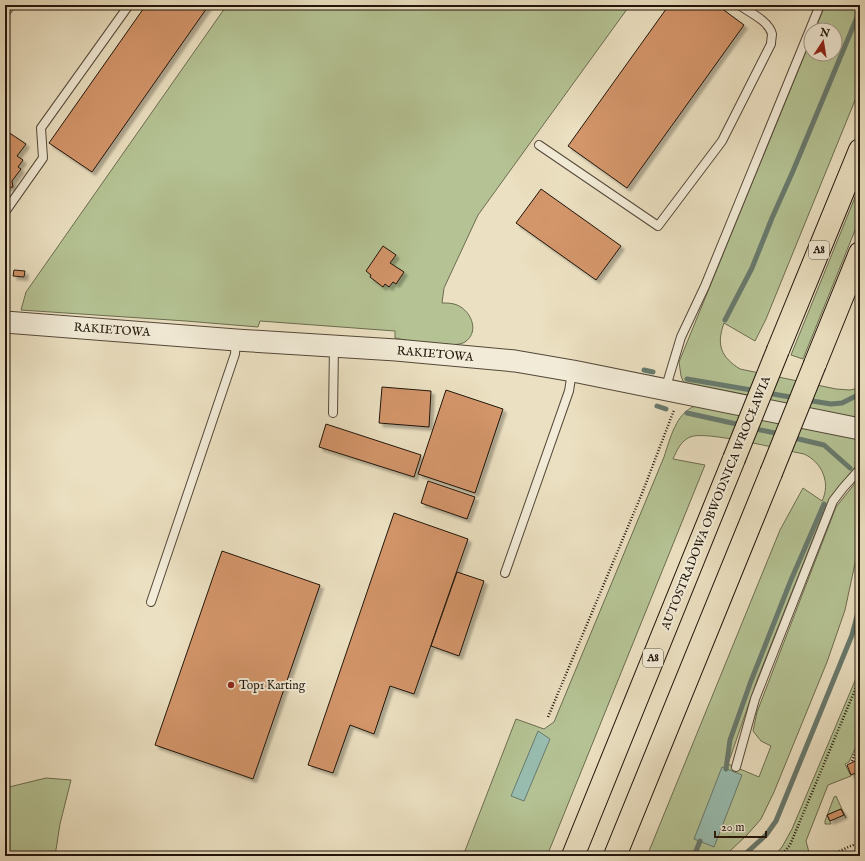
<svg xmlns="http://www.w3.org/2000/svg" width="865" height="861" font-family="'IM FELL English',serif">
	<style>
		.green { fill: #b5c394; stroke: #6b6c50 }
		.water { fill: #98bdb0; stroke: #687a6e }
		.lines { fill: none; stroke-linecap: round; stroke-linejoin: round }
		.stream { stroke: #687a6e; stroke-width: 5 }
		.building { fill: #d3956b; stroke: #21150b; filter: url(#shadow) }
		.service-casing { stroke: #544838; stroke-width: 10 }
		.tertiary-casing { stroke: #544838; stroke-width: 23 }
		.motorway-casing { stroke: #21150b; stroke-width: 24 }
		.path { stroke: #21150b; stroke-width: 2.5; stroke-dasharray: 1 2; stroke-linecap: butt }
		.service { stroke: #f2ebd7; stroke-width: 8 }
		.tertiary { stroke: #f2ebd7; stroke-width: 21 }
		.motorway { stroke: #ebe0c1; stroke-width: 22 }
		.motorway-bridge-casing { stroke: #21150b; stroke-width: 24; stroke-linecap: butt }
		.motorway-bridge { stroke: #ebe0c1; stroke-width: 22 }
		.poi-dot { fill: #8f2418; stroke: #f2ebd7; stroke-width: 1.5 }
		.labels { text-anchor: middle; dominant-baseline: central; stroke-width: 4; stroke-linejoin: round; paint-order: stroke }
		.shield { fill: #f2ebd7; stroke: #605548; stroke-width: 1 }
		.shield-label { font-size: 11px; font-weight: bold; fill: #21150b }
		.street-label { font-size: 12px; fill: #21150b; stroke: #f2ebd7 }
		.poi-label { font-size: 12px; fill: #21150b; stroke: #f2ebd7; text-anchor: start }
	</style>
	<defs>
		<filter id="shadow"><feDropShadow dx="3.5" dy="3.5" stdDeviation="1" flood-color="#0004"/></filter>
	</defs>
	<rect width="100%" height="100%" fill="#ebe0c1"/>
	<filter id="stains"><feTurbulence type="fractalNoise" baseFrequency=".005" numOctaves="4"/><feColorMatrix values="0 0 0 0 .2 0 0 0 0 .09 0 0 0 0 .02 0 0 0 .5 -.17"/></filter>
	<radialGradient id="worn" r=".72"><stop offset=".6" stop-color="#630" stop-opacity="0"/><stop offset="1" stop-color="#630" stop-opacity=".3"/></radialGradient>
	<g class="green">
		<path d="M 227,5 L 630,5 L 478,215 L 444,288 L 442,303 C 446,303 450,303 454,304 C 470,308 481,331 465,342 C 455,349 408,341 395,338 L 395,331 L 260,321 L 258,327 L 186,321 L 21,310 L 26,292 Z"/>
		<path d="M 825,5 L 860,5 L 860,88 L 766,319 L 755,341 L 724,323 C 716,345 721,357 740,369 L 836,389 L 850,390 L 860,388 L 860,421 L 689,387 L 683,381 L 681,376 L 679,362 L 811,39 L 811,54 L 835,54 L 835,30 L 815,30 Z"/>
		<polygon points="860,185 860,218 803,359 791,355"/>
		<path d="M 695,406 L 852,437 L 860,442 L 860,461 L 836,490 L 824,511 L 757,680 L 728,764 L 759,777 L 771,746 L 761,741 L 753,731 L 757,712 L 836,507 L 860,477 L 860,540 L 845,610 L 827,662 L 774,792 L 761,819 L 747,835 L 730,851 L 722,856 L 647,856 L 780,530 L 803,488 L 822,501 C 831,483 822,462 804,454 C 783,450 705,430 690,437 C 681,441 677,450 673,459 L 705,465 L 547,856 L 463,856 L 516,719 L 544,729 L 554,722 L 664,457 C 670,439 676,413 695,406 Z"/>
		<polygon points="860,669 860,732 855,734 858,742 849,762 845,764 851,776 828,785 806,841 810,856 774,856 782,847 792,829"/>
		<polygon points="46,778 71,780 60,824 55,856 5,856 5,788"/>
		<polygon points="836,796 846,818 841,809 827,815 831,824 825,824 825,821 834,797"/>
	</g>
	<g class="water">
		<polygon points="538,731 550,739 524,801 511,796"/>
		<polygon points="722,767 742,775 714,847 694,839"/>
	</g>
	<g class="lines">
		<g class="stream">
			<polyline points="725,320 752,268 772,218 793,171 860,10"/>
			<polyline points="644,370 653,372"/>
			<polyline points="687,379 757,391"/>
			<polyline points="767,393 796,398"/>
			<polyline points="806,400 831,404 842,403 860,394"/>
			<polyline points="657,406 666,409"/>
			<polyline points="687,413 741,425"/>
			<polyline points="751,428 780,434"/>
			<polyline points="790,437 824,445 850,468"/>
			<polyline points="726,769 730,740 751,681 791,580 824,504"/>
			<polyline points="694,856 700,841"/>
			<polyline points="743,856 766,835 776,821 852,635 856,620 860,602"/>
		</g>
	</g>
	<g class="building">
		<polygon points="146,5 209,5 92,172 49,143"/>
		<polygon points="669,5 717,5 744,25 627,188 568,146"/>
		<polygon points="5,130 26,144 17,156 23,160 18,167 21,169 12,181 13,187 5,188"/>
		<polygon points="541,189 621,246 596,280 516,223"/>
		<polygon points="383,246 396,255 390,263 404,272 396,284 393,282 389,287 385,284 383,287 370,277 371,275 366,271"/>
		<polygon points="14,270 25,271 24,277 13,276"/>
		<polygon points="382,387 431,391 429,427 379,423"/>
		<polygon points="446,390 503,409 475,493 418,474"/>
		<polygon points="326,424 421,455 414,477 319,447"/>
		<polygon points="428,481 475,497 467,519 421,503"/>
		<polygon points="394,513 468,539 414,694 390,686 374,734 350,725 333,773 308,765"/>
		<polygon points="222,551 320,585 253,779 155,745"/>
		<polygon points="457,572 484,581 459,656 431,646"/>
		<polygon points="857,760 860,766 860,771 851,775 847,765"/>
		<polygon points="841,809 844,815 830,821 827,815"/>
	</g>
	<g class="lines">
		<defs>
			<g id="service">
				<polyline points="5,13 11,5"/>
				<path d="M 539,145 L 658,226 L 722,141 L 771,44 C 771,41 772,36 772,34 C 769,21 749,12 739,5"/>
				<polyline points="5,212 43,158 41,128 129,5"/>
				<polyline points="665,390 681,337 705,286 820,5"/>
				<polyline points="333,413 334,346"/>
				<polyline points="505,573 569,391 572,372"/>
				<polyline points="151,602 235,354 236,340"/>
				<polyline points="736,767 755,699 833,501 843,488 860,469"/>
			</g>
			<polyline id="tertiary" points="5,322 236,340 396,350 515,361 573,371 860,429"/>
			<g id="motorway">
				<polyline points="778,350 860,150"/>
				<polyline points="815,364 860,253"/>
				<polyline points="573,856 734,459"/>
				<polyline points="615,856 771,473"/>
			</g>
		</defs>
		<use href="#service" class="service-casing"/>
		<use href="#tertiary" class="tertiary-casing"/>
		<use href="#motorway" class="motorway-casing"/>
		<g class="path">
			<polyline points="548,717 643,491 674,410"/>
			<polyline points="852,761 860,741"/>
			<polyline points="781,856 790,845 860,678"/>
			<polyline points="828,856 860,842"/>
		</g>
		<use href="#service" class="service"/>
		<use href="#tertiary" class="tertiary"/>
		<use href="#motorway" class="motorway"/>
		<defs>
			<g id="motorway-bridge">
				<polyline points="734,459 778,350"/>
				<polyline points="771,473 815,364"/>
			</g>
		</defs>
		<use href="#motorway-bridge" class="motorway-bridge-casing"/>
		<use href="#motorway-bridge" class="motorway-bridge"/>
	</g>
	<circle class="poi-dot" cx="231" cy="685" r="4"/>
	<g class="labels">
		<g class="shield">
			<rect x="809" y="241" width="20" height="18" rx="3"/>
			<rect x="643" y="649" width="20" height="18" rx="3"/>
		</g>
		<g class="shield-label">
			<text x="819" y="250">A8</text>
			<text x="653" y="658">A8</text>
		</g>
		<g class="street-label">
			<text transform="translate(112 330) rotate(4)">RAKIETOWA</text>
			<text transform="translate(435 354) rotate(5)">RAKIETOWA</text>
			<text transform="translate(716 503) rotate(-68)">AUTOSTRADOWA OBWODNICA WROCŁAWIA</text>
		</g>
		<g class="poi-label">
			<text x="239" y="685">Top1 Karting</text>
		</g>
	</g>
	<rect width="865" height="861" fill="none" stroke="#ebe0c1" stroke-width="20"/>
	<rect x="6" y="6" width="853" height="849" fill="none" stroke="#21150b" stroke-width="2"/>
	<rect x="10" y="10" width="845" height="841" fill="none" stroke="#21150b"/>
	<g transform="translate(823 42) rotate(12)"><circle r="19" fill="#f2ebd7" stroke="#9e9585"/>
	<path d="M0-3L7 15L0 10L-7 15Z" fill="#8f2418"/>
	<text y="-6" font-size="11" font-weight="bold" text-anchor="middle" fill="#21150b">N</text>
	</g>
	<path d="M715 831v6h51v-6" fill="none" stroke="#21150b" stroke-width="2"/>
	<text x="721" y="831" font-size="12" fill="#21150b" stroke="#f2ebd7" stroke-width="3" paint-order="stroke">20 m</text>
	<rect width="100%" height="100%" filter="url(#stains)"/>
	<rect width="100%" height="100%" fill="url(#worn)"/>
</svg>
